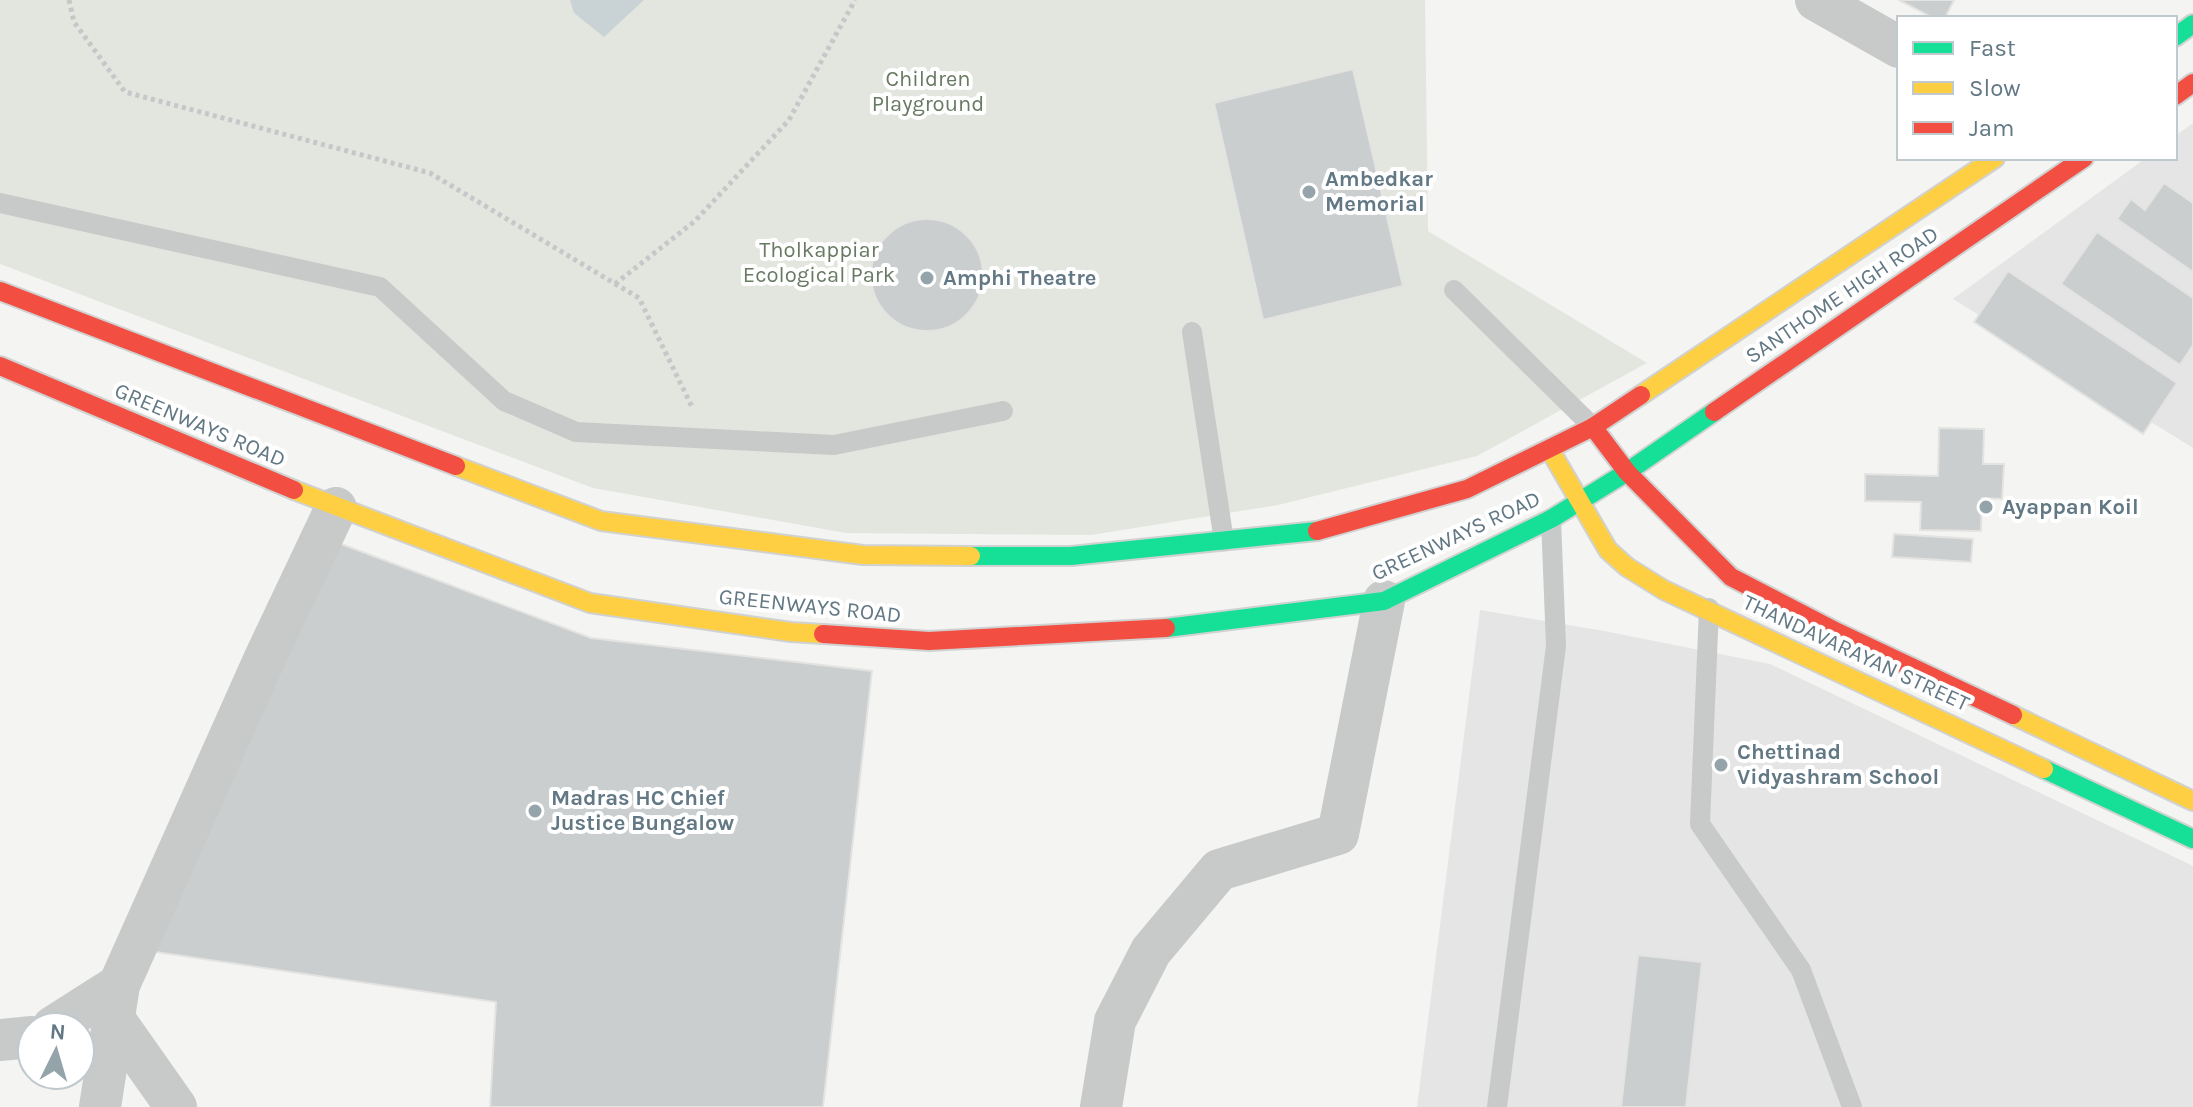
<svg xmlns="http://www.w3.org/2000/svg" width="2193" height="1107" font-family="Karla,sans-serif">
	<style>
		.built { fill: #e4e5e4 }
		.green { fill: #e3e6df }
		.water { fill: #c9d3d5 }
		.building { fill: #cbcece; stroke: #e3e3e2; stroke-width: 2 }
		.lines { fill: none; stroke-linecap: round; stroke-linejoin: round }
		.fast-casing { stroke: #d0d2d2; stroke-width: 22 }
		.slow-casing { stroke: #d0d2d2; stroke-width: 22 }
		.jam-casing { stroke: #d0d2d2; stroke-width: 22 }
		.path { stroke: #c5c7c8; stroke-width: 5; stroke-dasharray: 4 4; stroke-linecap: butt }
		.lane { stroke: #c8caca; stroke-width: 20 }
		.street { stroke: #c8caca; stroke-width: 42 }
		.fast { stroke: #16e098; stroke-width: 18 }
		.slow { stroke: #ffcf43; stroke-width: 18 }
		.jam { stroke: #f24e42; stroke-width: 18 }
		.poi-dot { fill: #95a3aa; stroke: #fff; stroke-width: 3 }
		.labels { text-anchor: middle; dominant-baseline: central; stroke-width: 8; stroke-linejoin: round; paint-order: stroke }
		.park-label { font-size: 22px; fill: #697a62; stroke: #fff }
		.poi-label { font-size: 22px; font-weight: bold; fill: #627884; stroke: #fff; text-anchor: start }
		.street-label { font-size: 22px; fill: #627884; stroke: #fff }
	</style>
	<rect width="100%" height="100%" fill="#f4f4f2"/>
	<g class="built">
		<polygon points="2193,123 2193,448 1953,299 2146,158 2175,158 2175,136"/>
		<polygon points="1480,610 1604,631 1770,664 2193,866 2193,1107 1417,1107"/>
	</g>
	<polygon class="green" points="0,0 1425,0 1428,231 1647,363 1477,456 1278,505 1091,535 846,533 593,488 0,264"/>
	<polygon class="water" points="570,0 644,0 604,37 574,13"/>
	<g class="building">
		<polygon points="1899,0 1954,0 1945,18 1933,18"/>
		<polygon points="1353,69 1403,286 1263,320 1214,103"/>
		<polygon points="2164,183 2193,203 2193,272 2117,219 2131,199 2145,210"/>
		<circle cx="927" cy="275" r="56"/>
		<polygon points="2097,232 2193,298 2193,345 2180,365 2061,284"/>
		<polygon points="2008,271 2177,383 2143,434 1974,322"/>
		<polygon points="1939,428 1984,429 1983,464 2004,464 2002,499 1982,498 1981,531 1920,530 1921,502 1865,501 1865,474 1938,476"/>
		<polygon points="1894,534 1973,539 1971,562 1892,557"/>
		<polygon points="336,542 591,638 872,671 823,1107 490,1107 496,1002 149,951"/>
		<polygon points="1638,955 1702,962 1686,1107 1621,1107"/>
	</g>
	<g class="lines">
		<defs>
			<g id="fast">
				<polyline points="2175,37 2193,24"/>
				<polyline points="971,556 1071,556 1317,531"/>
				<polyline points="1166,628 1384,601 1551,519 1627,472 1714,412"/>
				<polyline points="2044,769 2193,839"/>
			</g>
			<g id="slow">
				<polyline points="1641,395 1995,158"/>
				<polyline points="1550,450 1608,550 1627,567 1664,590 2044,769"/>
				<polyline points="456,466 601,521 863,555 971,556"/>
				<polyline points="294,490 590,603 791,632 823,634"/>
				<polyline points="2013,715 2193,801"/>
			</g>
			<g id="jam">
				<polyline points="2175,96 2193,83"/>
				<polyline points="0,291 456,466"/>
				<polyline points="0,366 294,490"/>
				<polyline points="1714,412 2084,158"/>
				<polyline points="1593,427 1627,472 1731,577 1837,632 2013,715"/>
				<polyline points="1317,531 1467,489 1593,427 1641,395"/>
				<polyline points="823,634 929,641 1166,628"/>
			</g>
		</defs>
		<use href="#fast" class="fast-casing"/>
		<use href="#slow" class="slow-casing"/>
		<use href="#jam" class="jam-casing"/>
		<g class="path">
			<polyline points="69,0 74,22 125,92 430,173 639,298 693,409"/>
			<polyline points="615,284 695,221 789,120 855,0"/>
		</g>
		<g class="lane">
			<polyline points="0,203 380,287 504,401 576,432 834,445 1003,411"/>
			<polyline points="1454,290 1593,427"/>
			<polyline points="1192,332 1224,541"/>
			<polyline points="1709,608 1700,824 1801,970 1852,1107"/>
			<polyline points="1497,1107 1556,646 1551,519"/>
		</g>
		<g class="street">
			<polyline points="1816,0 1899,47"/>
			<polyline points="114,1019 176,1107"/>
			<polyline points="53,1027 119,985"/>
			<polyline points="0,1040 32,1037"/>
			<polyline points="100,1107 119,985 264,660 336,508"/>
			<polyline points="1101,1107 1115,1021 1151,951 1219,870 1338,834 1384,601"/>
		</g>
		<use href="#fast" class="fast"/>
		<use href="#slow" class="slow"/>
		<use href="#jam" class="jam"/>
	</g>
	<g class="poi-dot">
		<circle cx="1309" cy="192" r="8"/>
		<circle cx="927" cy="278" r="8"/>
		<circle cx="1986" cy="507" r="8"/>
		<circle cx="1721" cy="765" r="8"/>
		<circle cx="535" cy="811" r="8"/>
	</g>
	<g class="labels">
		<g class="park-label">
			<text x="928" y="79">Children<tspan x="928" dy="25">Playground</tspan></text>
			<text x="819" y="250">Tholkappiar<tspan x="819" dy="25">Ecological Park</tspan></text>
		</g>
		<g class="poi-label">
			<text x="1325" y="179">Ambedkar<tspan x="1325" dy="25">Memorial</tspan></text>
			<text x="943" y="278">Amphi Theatre</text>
			<text x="2002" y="507">Ayappan Koil</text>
			<text x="1737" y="752">Chettinad<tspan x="1737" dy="25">Vidyashram School</tspan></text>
			<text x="551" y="798">Madras HC Chief<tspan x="551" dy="25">Justice Bungalow</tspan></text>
		</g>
		<g class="street-label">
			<text transform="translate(1842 295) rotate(-34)">SANTHOME HIGH ROAD</text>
			<text transform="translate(200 425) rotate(23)">GREENWAYS ROAD</text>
			<text transform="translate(1456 536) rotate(-25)">GREENWAYS ROAD</text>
			<text transform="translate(810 606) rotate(6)">GREENWAYS ROAD</text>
			<text transform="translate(1856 653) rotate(25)">THANDAVARAYAN STREET</text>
		</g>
	</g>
	<rect x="1897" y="16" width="280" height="144" fill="#ffffff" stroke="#c0c9ce" stroke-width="2"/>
	<rect x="1913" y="42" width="40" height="12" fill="#16e098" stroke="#c0c9ce" stroke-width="2"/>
	<text x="1969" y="56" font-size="24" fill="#627884">Fast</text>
	<rect x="1913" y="82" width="40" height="12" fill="#ffcf43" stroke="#c0c9ce" stroke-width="2"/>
	<text x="1969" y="96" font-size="24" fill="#627884">Slow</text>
	<rect x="1913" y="122" width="40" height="12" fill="#f24e42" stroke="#c0c9ce" stroke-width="2"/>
	<text x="1969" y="136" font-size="24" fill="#627884">Jam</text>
	<g transform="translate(56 1051) rotate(5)"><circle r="38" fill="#ffffff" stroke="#c0c9ce" stroke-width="2"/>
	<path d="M0-6L14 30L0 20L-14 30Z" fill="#95a3aa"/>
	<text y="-12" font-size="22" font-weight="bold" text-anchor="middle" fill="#627884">N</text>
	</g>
</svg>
